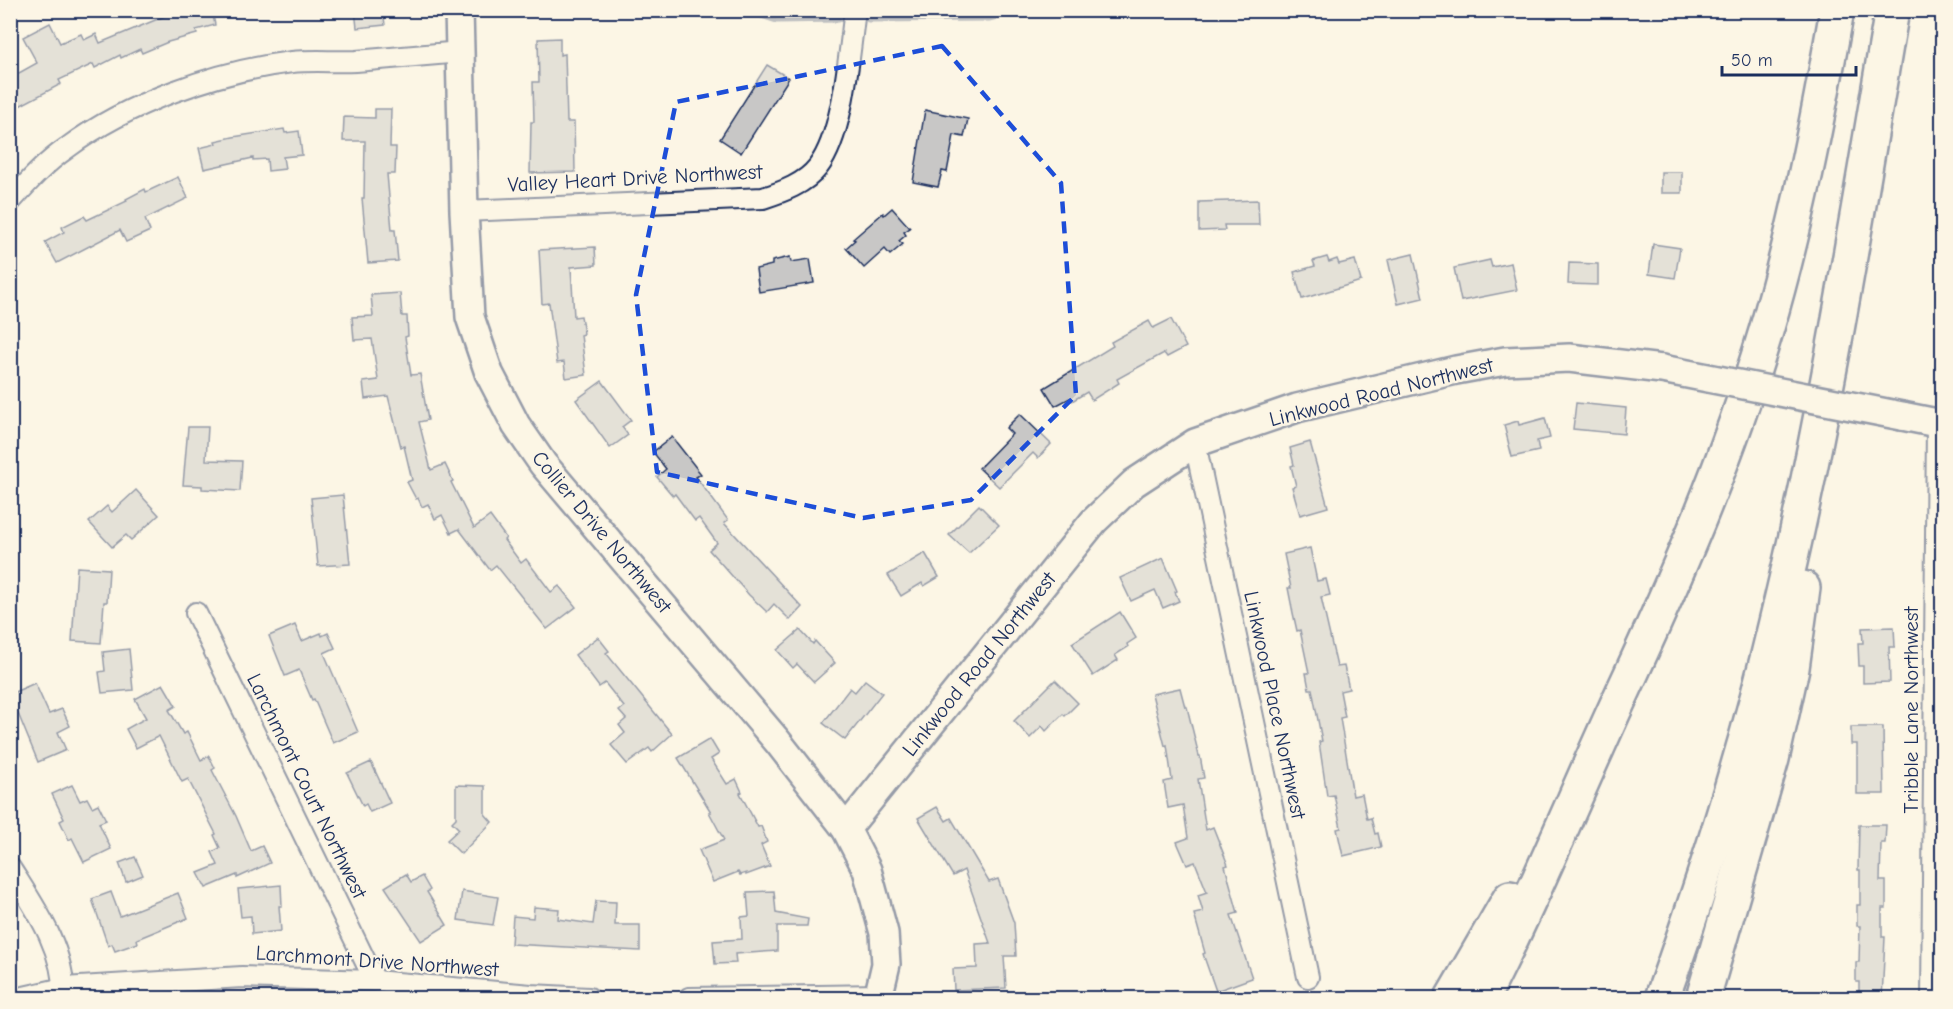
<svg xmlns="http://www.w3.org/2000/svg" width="1953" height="1009" font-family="'Comic Neue',sans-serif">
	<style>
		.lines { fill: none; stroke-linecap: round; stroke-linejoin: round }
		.stream { stroke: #767f94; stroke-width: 5 }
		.building { fill: #c8c7c6; stroke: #1b2f5e; stroke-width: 1.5 }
		.street-casing { stroke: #1b2f5e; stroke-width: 24 }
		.secondary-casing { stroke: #1b2f5e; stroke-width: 32 }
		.highway-casing { stroke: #1b2f5e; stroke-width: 38 }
		.street { stroke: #fcf5e5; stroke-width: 20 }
		.secondary { stroke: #fcf5e5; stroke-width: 27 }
		.highway { stroke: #fcf5e5; stroke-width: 33 }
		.secondary-bridge-casing { stroke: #1b2f5e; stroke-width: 32; stroke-linecap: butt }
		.secondary-bridge { stroke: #fcf5e5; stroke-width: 27 }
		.marked { fill: none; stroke: #1d4ed8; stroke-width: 4.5; stroke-dasharray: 12 8; stroke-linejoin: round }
		.labels { text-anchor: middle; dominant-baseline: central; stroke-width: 4.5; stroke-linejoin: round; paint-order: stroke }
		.street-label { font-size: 21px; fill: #1b2f5e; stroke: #fcf5e5 }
	</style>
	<rect width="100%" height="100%" fill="#fcf5e5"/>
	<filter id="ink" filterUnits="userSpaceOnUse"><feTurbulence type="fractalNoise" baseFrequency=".0167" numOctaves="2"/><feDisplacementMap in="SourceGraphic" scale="12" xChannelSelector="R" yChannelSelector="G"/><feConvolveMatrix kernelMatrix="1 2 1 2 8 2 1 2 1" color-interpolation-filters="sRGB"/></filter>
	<g filter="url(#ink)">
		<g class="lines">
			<g class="stream">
				<polyline points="743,10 777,21 839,20"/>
				<polyline points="868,20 989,19 1026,10"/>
			</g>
		</g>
		<g class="building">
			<polygon points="174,10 212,10 215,25 196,30 197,34 168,42 142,53 140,49 121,58 120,55 95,68 93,64 59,80 61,84 10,111 10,78 37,63 23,37 50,23 60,43 81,34 84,40 96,34 100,43 165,16 164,13"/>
			<polygon points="355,10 383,10 385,25 357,28"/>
			<polygon points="560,38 560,55 565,54 567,122 574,122 575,172 530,173 531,122 534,122 533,82 539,82 538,39"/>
			<polygon points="767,65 789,78 741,153 720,139"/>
			<polygon points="375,109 391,109 390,147 396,147 395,174 387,174 392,230 395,230 398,261 368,263 362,198 364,198 365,141 343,141 344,117 375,118"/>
			<polygon points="925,110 968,119 964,137 954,135 947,172 942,171 938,187 913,182"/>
			<polygon points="284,129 285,133 299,131 302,155 283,157 285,169 268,171 267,159 253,160 253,158 204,169 199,148 216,144 215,141 233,137"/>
			<rect x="1661" y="172" width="21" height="21"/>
			<polygon points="178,177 188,198 145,219 150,231 126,242 120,230 57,263 45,242 64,232 62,227 84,216 87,220 127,201 126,199 145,189 146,192"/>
			<polygon points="1258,200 1259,225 1224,225 1225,230 1199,231 1199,202"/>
			<polygon points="892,208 910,228 904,232 906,235 899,241 903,244 890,255 885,249 864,268 846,248 855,240 853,239 883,213 884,215"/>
			<polygon points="1653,244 1680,248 1675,278 1649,274"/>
			<polygon points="595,247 596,265 571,267 574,317 581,316 584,334 581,335 586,375 566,378 564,362 557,363 549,303 542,304 539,250"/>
			<polygon points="1413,254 1423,298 1398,304 1388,260"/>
			<polygon points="790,257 791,262 810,259 814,283 759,292 756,269 772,265 772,261"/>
			<polygon points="1327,257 1329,262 1337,259 1339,264 1355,260 1361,281 1302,299 1294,272 1315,266 1313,261"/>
			<polygon points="1490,260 1492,267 1511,263 1517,290 1461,301 1454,268"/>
			<polygon points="1569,263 1598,264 1598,285 1568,284"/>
			<polygon points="400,293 402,316 407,316 408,336 405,337 411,375 420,374 428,420 419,422 431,470 445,464 453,481 451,482 474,528 490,516 506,538 504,540 521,563 526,559 551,592 559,586 576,607 547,629 496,565 490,570 459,529 451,533 442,515 435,519 428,504 422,507 418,498 416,499 407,482 412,480 404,446 401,447 388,396 365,399 363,382 378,380 372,339 354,340 352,317 373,316 371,295"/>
			<polygon points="1171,319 1186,347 1167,357 1164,353 1117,379 1119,383 1092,400 1087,392 1072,401 1070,398 1055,406 1044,388 1113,346 1111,342 1149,321 1153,328"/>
			<polygon points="602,381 631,420 622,427 628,435 610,448 576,400"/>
			<polygon points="1576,403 1626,408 1624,434 1573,429"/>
			<polygon points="1020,414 1051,444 1038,458 1033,453 999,487 979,468 1012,434 1006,428"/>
			<polygon points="1545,418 1550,438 1537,441 1539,451 1512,457 1504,425 1518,421 1519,425"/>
			<polygon points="188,427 208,427 206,460 242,461 240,491 202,489 202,486 183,485"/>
			<polygon points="672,437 701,474 696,477 728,520 724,523 802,607 790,620 774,604 767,612 749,595 709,550 717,543 699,518 695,521 675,494 673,496 657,477 666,469 653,452"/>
			<polygon points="1310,442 1328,507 1300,515 1292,487 1296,486 1291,466 1294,465 1290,448"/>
			<polygon points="136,490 159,515 131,540 126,535 112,547 89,522 107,506 112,512"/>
			<polygon points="343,495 350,564 318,566 311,498"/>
			<polygon points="979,505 999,525 969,553 949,535"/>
			<polygon points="1310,548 1317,581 1326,579 1330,595 1321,597 1337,667 1344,666 1349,689 1340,691 1345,717 1340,718 1353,796 1362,794 1367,819 1371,818 1375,834 1378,833 1381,847 1343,856 1337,829 1341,828 1334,795 1327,796 1319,742 1322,741 1312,689 1309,689 1306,673 1309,673 1300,630 1297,631 1293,613 1288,588 1291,588 1284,554"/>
			<polygon points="925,553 939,577 924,586 922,583 901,596 888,575"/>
			<polygon points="1163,558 1177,591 1175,592 1179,601 1163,608 1155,590 1131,601 1120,578"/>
			<polygon points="77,567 109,569 107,602 104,602 101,643 72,641"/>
			<polygon points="1120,612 1136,638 1127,644 1128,647 1115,655 1118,660 1093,676 1072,643"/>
			<polygon points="295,625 302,641 321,633 322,636 328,633 335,648 324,653 358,732 333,743 314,699 312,700 299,670 285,676 269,636"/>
			<polygon points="1894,627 1895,647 1889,647 1890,682 1863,683 1863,666 1859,666 1858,643 1863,643 1862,628"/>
			<polygon points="800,630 813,644 815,641 835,663 814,682 797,664 793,668 777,650"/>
			<polygon points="598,637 609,651 606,653 672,734 652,752 649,748 627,764 611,745 625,733 619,725 626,719 619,711 624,707 605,683 599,687 575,655"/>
			<polygon points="129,649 133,690 102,693 99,672 105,671 103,652"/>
			<polygon points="865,680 882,693 845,740 823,723 850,688 855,692"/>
			<polygon points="1055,680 1078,703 1065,716 1063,714 1046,731 1042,726 1030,738 1014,721"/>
			<polygon points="35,683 49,714 62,709 70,726 58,732 66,750 38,762 10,694"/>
			<polygon points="163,684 176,706 169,710 183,734 187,732 201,760 209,756 215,768 212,770 236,816 251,851 262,846 270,863 237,878 237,875 206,888 198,873 218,865 212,852 220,848 214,835 216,834 188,779 182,782 159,736 136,748 126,729 146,718 135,699"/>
			<polygon points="1180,688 1185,707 1187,707 1199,756 1200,756 1204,778 1198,779 1206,830 1213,827 1228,865 1225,866 1238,913 1231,915 1252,978 1216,991 1203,954 1205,953 1194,914 1203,912 1198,895 1207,892 1195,862 1187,865 1177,842 1188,838 1183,805 1168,808 1164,782 1172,780 1167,745 1165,746 1152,694"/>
			<polygon points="1851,727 1883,727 1884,794 1857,794 1857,744 1851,744"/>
			<polygon points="710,739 719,754 711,759 727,784 736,779 742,792 740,793 758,827 761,826 767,842 761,845 770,866 746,875 746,873 740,875 738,872 713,882 699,850 724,840 709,812 711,812 678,758"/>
			<polygon points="371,762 390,803 370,812 366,804 363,806 347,773"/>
			<polygon points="72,785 80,801 87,798 92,807 98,804 106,820 99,823 111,849 84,862 72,838 69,840 60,821 64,819 52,794"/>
			<polygon points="456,785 485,786 485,814 492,822 461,854 447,840 459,829 452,822 456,818"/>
			<polygon points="937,807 946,821 951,818 989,882 998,879 1014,923 1016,956 1004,956 1006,988 954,990 953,969 977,968 976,944 990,943 964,870 953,876 918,818"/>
			<polygon points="1859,825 1886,825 1885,843 1881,843 1880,881 1886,881 1886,908 1882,908 1882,937 1885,937 1882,999 1859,999 1859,982 1856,982 1856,962 1859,962 1860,926 1857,926 1857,905 1860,905 1860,870 1858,870"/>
			<polygon points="135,857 143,875 126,882 119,863"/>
			<polygon points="406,874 411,882 422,876 430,890 427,892 447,925 421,941 385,887"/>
			<polygon points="281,885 282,906 279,906 281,931 252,934 251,916 241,917 238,889"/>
			<polygon points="462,891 498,897 493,925 458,920"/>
			<polygon points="774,891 776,913 808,919 807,926 777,926 777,951 735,954 736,963 715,964 713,941 742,939 741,917 749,916 747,892"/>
			<polygon points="111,892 120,916 178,893 188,918 137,939 138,943 115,951 112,944 108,946 92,899"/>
			<polygon points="596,901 616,902 615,925 640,925 640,951 511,944 513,916 533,918 534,907 559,909 558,919 593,924"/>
		</g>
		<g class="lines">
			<defs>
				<g id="street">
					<path d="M 10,202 C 28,182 45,163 67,148 C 127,103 217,71 292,62 C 313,60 334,62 356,61 C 391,58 426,55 461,52"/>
					<path d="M 464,211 L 763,198 C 782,192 805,184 818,167 C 844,133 849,53 855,10"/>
					<polyline points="1195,443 1308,977"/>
					<polyline points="196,613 375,981"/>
					<path d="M 10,868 C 36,909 64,948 64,998"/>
					<polyline points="19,998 64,988 242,977 375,981 531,995 589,998"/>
					<polyline points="689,998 880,995"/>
					<polyline points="1932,998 1937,423"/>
				</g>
				<g id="secondary">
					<polyline points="459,10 464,211 470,317 489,373 516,425 543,464 778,742 846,829 867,870 884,933 886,964 878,998"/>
					<polyline points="1902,416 1942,424"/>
					<polyline points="846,829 1094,521 1134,483 1195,443 1297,408 1456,370 1505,361 1569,358 1662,369"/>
				</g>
				<g id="highway">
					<polyline points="1452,998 1510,898"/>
					<path d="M 1482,998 C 1532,901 1573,800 1619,700 C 1675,580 1728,459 1766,331 C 1797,226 1818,118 1837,10"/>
					<path d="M 1662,998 C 1706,875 1746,750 1776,622 C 1825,421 1857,215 1892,10"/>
					<polyline points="1703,998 1772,759 1792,668 1803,588"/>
				</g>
			</defs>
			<use href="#street" class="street-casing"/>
			<use href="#secondary" class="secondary-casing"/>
			<use href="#highway" class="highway-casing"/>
			<use href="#street" class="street"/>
			<use href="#secondary" class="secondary"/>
			<use href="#highway" class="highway"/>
			<defs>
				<polyline id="secondary-bridge" points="1662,369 1902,416"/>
			</defs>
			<use href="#secondary-bridge" class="secondary-bridge-casing"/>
			<use href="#secondary-bridge" class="secondary-bridge"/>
		</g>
	</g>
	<path d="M0 0H1953V1009H0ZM 942,46 L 1061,183 L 1076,395 L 971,500 L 863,518 L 657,472 L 636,295 L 676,102 Z" fill="#fcf5e5" fill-opacity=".55" fill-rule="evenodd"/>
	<path class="marked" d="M 942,46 L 1061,183 L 1076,395 L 971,500 L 863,518 L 657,472 L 636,295 L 676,102 Z"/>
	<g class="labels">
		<g class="street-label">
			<text transform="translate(635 178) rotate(-3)">Valley Heart Drive Northwest</text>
			<text transform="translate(1381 392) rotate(-14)">Linkwood Road Northwest</text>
			<text transform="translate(602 532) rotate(50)">Collier Drive Northwest</text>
			<text transform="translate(979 664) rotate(-51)">Linkwood Road Northwest</text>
			<text transform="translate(1275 705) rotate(78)">Linkwood Place Northwest</text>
			<text transform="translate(1911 710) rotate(-90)">Tribble Lane Northwest</text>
			<text transform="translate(307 786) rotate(64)">Larchmont Court Northwest</text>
			<text transform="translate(377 961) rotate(4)">Larchmont Drive Northwest</text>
		</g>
	</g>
	<rect width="1953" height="1009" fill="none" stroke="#fcf5e5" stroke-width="36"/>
	<rect x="18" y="18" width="1917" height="973" fill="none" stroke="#1b2f5e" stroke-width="2" filter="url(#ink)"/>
	<path d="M1722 66v9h134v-9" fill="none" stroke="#1b2f5e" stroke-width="3"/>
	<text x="1731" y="66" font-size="18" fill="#1b2f5e" stroke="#fcf5e5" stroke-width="4.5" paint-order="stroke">50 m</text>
</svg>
